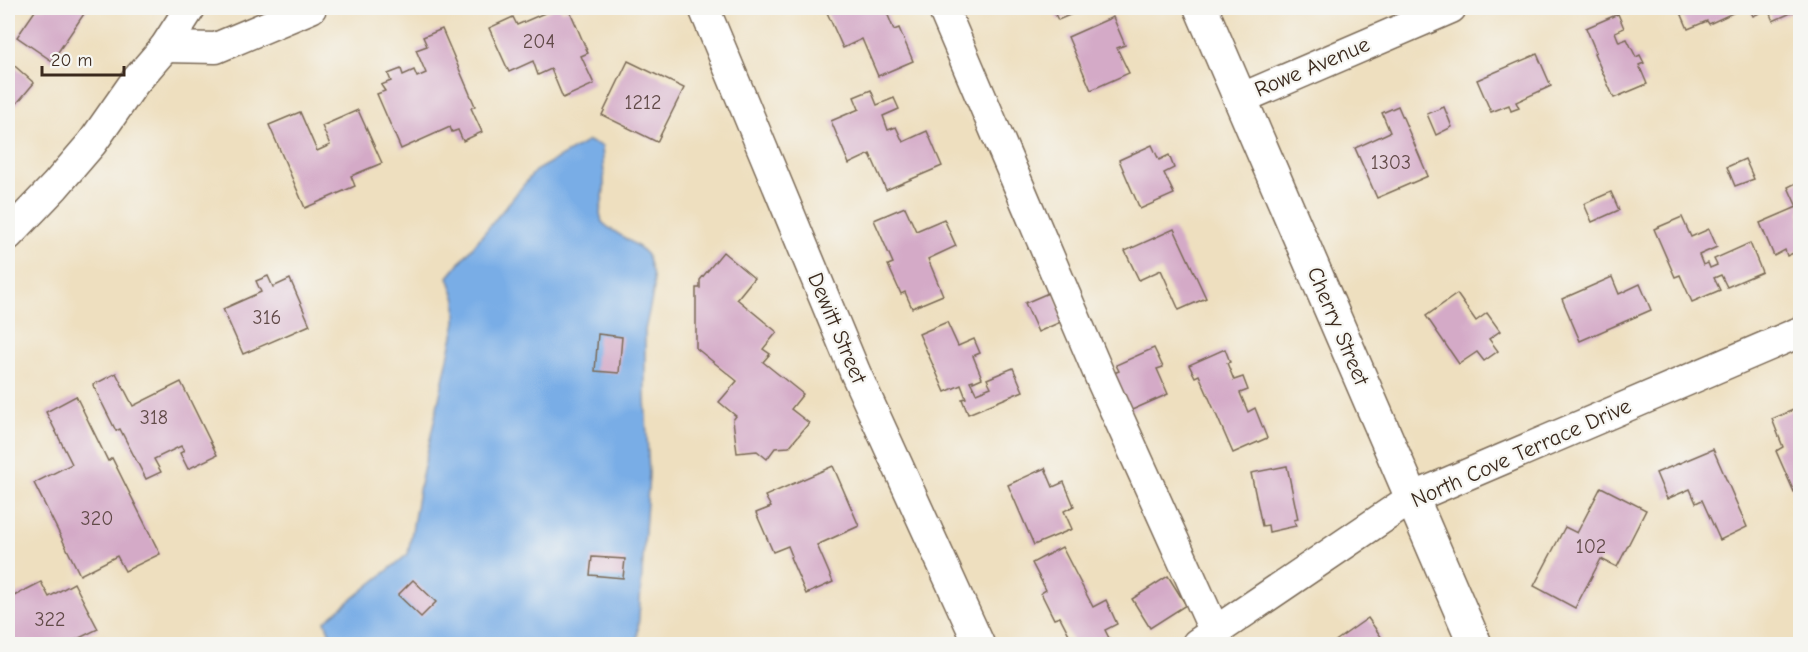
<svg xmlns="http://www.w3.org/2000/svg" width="1808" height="652" font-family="'Comic Neue',sans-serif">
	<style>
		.water { fill: #79ade6; stroke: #5a6c82; stroke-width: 1.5 }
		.building { fill: #d4aac7 }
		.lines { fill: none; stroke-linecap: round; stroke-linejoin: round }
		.minor-casing { stroke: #7a6956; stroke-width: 33 }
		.tertiary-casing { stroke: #7a6956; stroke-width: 36 }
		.minor { stroke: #fff; stroke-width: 30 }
		.tertiary { stroke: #fff; stroke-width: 33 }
		.labels { text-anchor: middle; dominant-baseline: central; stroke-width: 4.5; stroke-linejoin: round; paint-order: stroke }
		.number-label { font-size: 20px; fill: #614a48 }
		.street-label { font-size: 22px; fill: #3b2a1e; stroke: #f6f6f2 }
	</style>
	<rect width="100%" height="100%" fill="#f6f6f2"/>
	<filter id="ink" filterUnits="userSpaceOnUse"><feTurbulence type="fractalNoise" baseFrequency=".0167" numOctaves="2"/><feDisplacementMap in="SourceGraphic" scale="12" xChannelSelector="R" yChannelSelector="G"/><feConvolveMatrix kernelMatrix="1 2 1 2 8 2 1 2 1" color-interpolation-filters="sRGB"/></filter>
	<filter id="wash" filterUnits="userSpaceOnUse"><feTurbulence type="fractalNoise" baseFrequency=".008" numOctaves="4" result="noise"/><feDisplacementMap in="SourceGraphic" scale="24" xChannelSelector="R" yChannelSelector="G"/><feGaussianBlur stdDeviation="1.35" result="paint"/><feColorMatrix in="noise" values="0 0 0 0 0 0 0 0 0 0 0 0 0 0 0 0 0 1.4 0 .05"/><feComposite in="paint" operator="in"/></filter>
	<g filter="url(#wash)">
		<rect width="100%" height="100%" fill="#eedfbf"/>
		<polygon class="water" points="588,141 602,146 604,175 604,191 600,213 602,222 609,228 639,247 647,255 653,276 654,288 645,330 645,397 649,474 637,644 334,644 325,621 408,554 420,485 456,322 456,300 448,277 535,171"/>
		<g id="blocks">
			<g class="building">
				<polygon points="37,8 88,8 52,61 17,37"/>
				<polygon points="556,8 560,8 562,11 569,9 588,53 581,56 594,84 563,98 551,69 538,75 533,61 509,72 489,28 513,17 517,25"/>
				<polygon points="825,8 885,8 894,30 899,28 913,61 878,76 862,39 843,48"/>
				<polygon points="1052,8 1086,8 1058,20"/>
				<polygon points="1679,8 1733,8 1735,12 1709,24 1707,21 1688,29"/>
				<polygon points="1749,8 1800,8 1800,9 1773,21 1768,9 1753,16"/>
				<polygon points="1618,14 1624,28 1615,32 1619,42 1627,39 1636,57 1640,55 1644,63 1639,65 1647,84 1614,98 1594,53 1596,52 1586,28"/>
				<polygon points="1113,17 1125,45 1117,48 1129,73 1091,90 1068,37"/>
				<polygon points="442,29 475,106 471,108 482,132 463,141 458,130 452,132 450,127 401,149 377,94 385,91 381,85 391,81 388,74 401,69 403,75 414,70 417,77 426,73 416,50 427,46 423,37"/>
				<polygon points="1537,54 1551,86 1516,102 1519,108 1511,111 1509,105 1491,112 1477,80"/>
				<polygon points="8,60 34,83 8,114"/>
				<polygon points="628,61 684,88 657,142 602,115"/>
				<polygon points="871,90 877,105 894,98 899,109 883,116 888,130 896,127 903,142 927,131 942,166 886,190 870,154 849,164 831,121 859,109 854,97"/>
				<polygon points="1398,106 1428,176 1377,198 1355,148 1390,132 1382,113"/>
				<polygon points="1444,107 1452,127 1436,135 1427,114"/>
				<polygon points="358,110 382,163 351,176 355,186 305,208 269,125 300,112 317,151 330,145 322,126"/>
				<polygon points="1152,145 1159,160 1169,155 1174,168 1164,173 1174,194 1140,209 1119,160"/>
				<polygon points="1745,159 1754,179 1735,186 1727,167"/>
				<polygon points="1800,181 1800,250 1787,256 1785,250 1774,256 1760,223 1797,207 1788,187"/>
				<polygon points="1611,192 1619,210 1592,222 1584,204"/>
				<polygon points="905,207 916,231 944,219 956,246 928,259 943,295 912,308 905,292 901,294 888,265 893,263 874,220"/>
				<polygon points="1682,217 1691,237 1709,229 1717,247 1699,255 1703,265 1708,263 1710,268 1717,265 1714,259 1750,243 1762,272 1727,287 1721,275 1714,278 1720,290 1692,302 1680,275 1675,277 1654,229"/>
				<polygon points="1174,229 1206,298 1179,310 1161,270 1139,280 1125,251"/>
				<polygon points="723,252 754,278 737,299 777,332 763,349 770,354 763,362 803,394 791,409 809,423 789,447 775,448 767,459 757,451 737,453 733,420 736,416 719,402 737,381 696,348 696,288 700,288 700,280"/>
				<polygon points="268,276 273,287 290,279 310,325 243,354 223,309 261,292 256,281"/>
				<polygon points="1612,277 1619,294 1640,284 1651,310 1580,341 1562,299"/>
				<polygon points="1053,291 1065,320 1038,332 1025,303"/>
				<polygon points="1457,294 1476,321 1487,313 1500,331 1489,339 1498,351 1484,361 1477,352 1459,364 1426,316"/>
				<polygon points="947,322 958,346 974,339 980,353 973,356 982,378 973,382 973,380 970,381 976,393 991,387 987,379 1013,368 1023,391 968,414 962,399 966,398 961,385 945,392 919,334"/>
				<polygon points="598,334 622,337 619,373 595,371"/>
				<polygon points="1154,348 1163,367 1157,369 1168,394 1123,414 1106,376 1119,371 1116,365"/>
				<polygon points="1225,349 1230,362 1227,363 1234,380 1243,377 1248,390 1240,393 1248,412 1255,408 1267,438 1233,453 1199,375 1195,377 1189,365"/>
				<polygon points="116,373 133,406 181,382 217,455 188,469 180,453 184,451 181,446 154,459 161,472 146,479 120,429 116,431 93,385"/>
				<polygon points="76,396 108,461 112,458 160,554 125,571 117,556 80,575 34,483 72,464 46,412"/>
				<polygon points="1798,408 1800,415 1800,489 1794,492 1776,451 1783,447 1772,419"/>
				<polygon points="1713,449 1747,527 1720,540 1702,500 1696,503 1690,489 1667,499 1656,473"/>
				<polygon points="833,466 859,526 817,545 833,582 806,594 790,557 792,556 788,546 773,552 756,513 771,507 765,496"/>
				<polygon points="1287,466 1298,519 1294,520 1296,526 1269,532 1268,525 1262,526 1251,473"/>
				<polygon points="1045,468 1053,487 1064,482 1074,506 1064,511 1072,529 1034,545 1008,485"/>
				<polygon points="1601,487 1646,510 1617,567 1601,559 1575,608 1534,586 1565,527 1577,533"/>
				<polygon points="1062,547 1093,607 1106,600 1117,624 1105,630 1112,644 1074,644 1060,617 1054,619 1041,593 1046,590 1032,563"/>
				<polygon points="592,557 625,559 623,578 590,575"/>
				<polygon points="1168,576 1186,605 1150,628 1132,599"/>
				<polygon points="413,580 436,602 421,617 398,595"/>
				<polygon points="41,582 49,597 74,583 98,629 67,644 8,644 8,609 9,608 8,599"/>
				<polygon points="1368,618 1382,638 1373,644 1336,644 1334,642"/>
			</g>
		</g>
	</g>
	<g filter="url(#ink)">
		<use href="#blocks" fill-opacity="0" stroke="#7a6956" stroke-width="1.5"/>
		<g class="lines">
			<defs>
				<g id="minor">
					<polyline points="704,8 855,372 979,644"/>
					<polyline points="943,8 1101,379 1215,632"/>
					<polyline points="165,47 216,48 311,8"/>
					<polyline points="1240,99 1451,8"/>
					<polyline points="8,235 55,186 92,143 134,83 165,47 190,8"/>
					<polyline points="1197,644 1412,498 1800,332"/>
				</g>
				<polyline id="tertiary" points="1201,8 1475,644"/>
			</defs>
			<use href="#minor" class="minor-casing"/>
			<use href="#tertiary" class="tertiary-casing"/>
			<use href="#minor" class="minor"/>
			<use href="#tertiary" class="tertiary"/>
		</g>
	</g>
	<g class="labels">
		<g class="number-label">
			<text x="539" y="41">204</text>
			<text x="643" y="102">1212</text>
			<text x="1391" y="162">1303</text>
			<text x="267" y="317">316</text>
			<text x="154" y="417">318</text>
			<text x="97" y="518">320</text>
			<text x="1591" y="546">102</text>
			<text x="50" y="619">322</text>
		</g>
		<g class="street-label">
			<text transform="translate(1312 67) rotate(-23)">Rowe Avenue</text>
			<text transform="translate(1338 326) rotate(67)">Cherry Street</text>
			<text transform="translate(837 328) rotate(67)">Dewitt Street</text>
			<text transform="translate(1521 453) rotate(-24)">North Cove Terrace Drive</text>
		</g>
	</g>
	<rect width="1808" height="652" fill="none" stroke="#f6f6f2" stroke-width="30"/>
	<path d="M42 66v9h82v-9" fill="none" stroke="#3b2a1e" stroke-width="3"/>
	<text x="51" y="66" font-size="18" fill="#3b2a1e" stroke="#f6f6f2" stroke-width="4.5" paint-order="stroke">20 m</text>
</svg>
